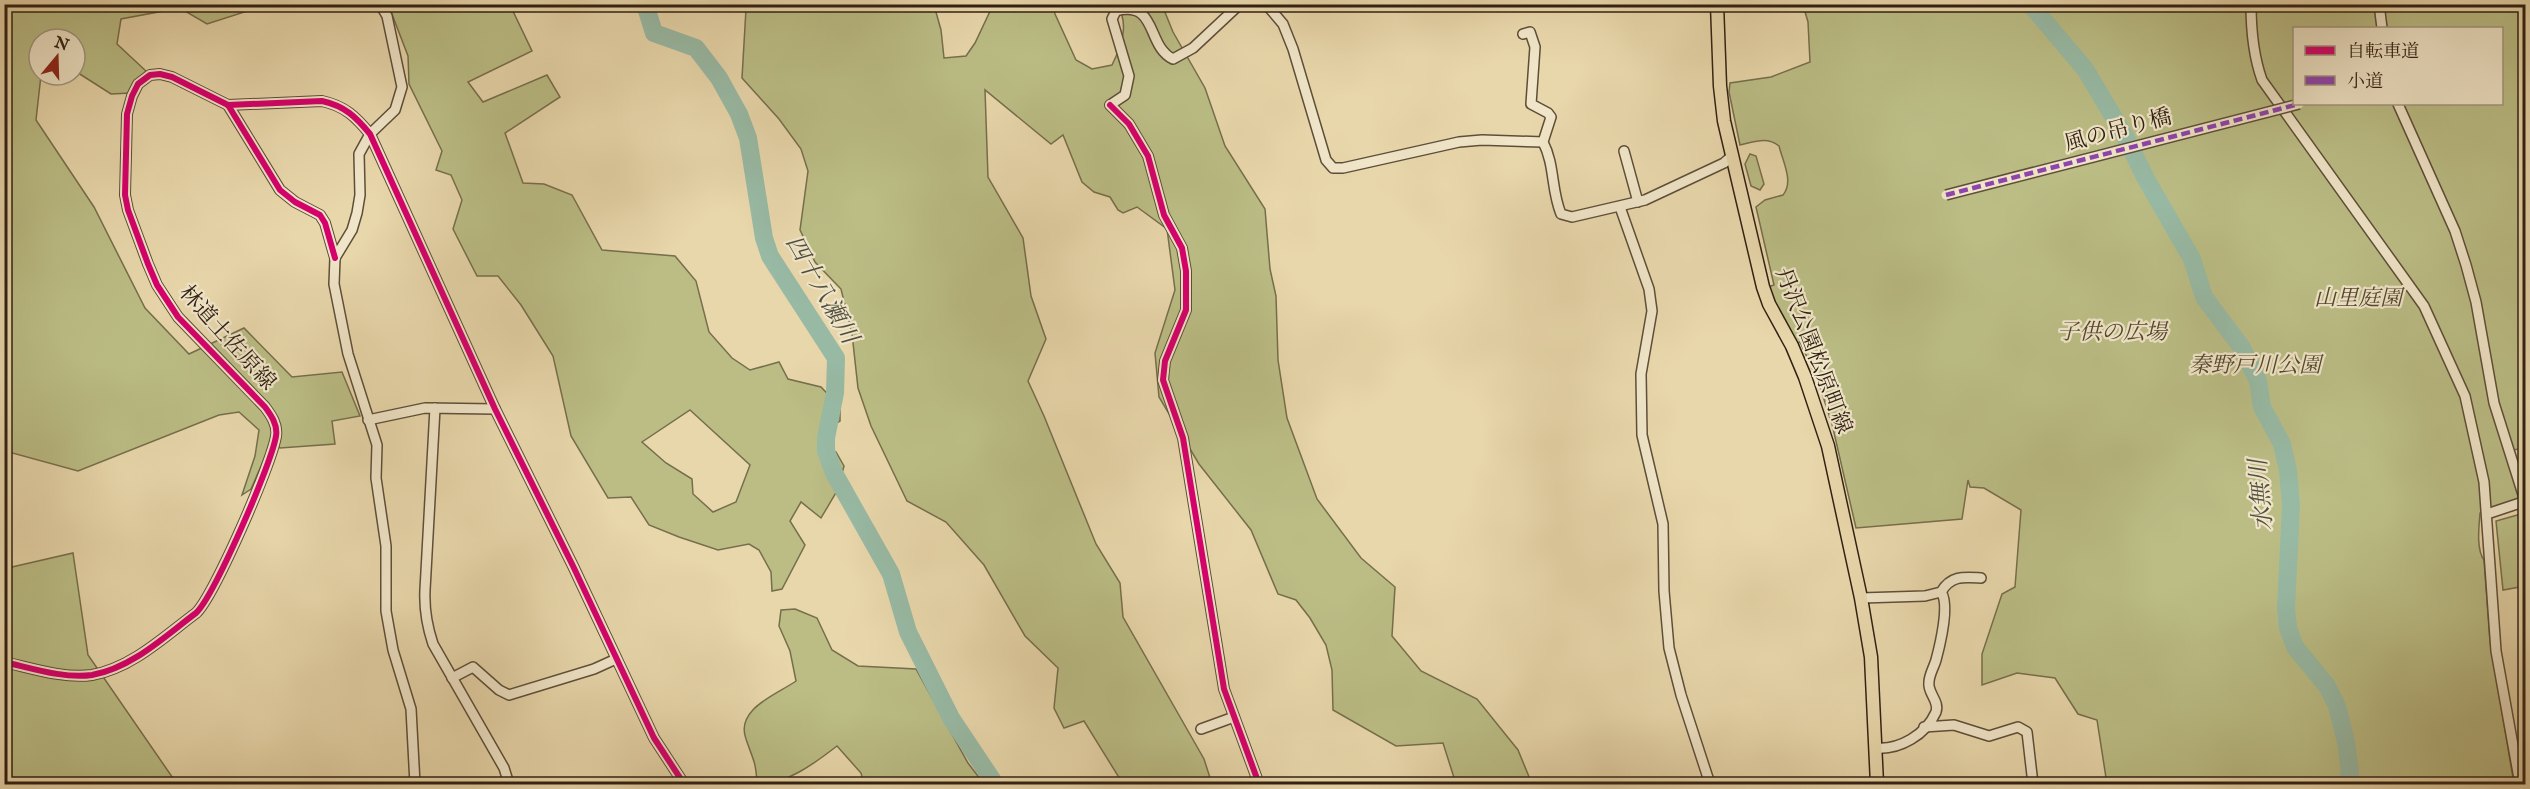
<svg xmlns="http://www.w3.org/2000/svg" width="2530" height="789" font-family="'IM FELL English','Noto Serif JP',serif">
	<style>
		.green { fill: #bbbd85; stroke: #766e4c; stroke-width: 1.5; fill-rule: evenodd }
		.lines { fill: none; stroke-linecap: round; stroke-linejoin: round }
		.river { stroke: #98baa5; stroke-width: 18 }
		.minor-casing { stroke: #5e4e39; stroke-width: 12 }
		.major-casing { stroke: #302013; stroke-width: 15 }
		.minor { stroke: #f0e5c8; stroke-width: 9 }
		.major { stroke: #e8d7ab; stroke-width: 12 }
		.minor-bridge-casing { stroke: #5e4e39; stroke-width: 12; stroke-linecap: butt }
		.minor-bridge { stroke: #f0e5c8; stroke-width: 9 }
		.quiet { stroke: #8e44ad; stroke-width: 4.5; stroke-dasharray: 9 4.5; stroke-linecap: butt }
		.cycleway-casing { stroke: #f0e5c8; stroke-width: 10 }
		.cycleway { stroke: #d6006c; stroke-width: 6 }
		.labels { text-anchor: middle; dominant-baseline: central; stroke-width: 4.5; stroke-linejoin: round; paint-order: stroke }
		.street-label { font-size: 22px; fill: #302013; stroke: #f0e5c8 }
		.park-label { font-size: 22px; font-style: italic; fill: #534730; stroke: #f0e5c8 }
		.water-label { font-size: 24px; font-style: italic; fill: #4f4e3f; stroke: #f0e5c8 }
	</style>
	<rect width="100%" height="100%" fill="#e8d7ab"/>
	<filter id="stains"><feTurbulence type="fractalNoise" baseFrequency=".00333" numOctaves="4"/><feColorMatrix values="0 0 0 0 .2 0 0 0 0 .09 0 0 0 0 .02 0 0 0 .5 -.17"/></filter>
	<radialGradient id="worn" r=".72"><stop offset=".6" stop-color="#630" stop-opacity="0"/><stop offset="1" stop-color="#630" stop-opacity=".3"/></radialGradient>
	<g class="green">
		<polygon points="4,5 259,5 260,7 207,24 180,8 121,19 117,44 146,71 131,93 111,94 75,71 75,39 39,39 41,75 36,120 94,207 145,308 189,354 244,328 292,377 342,372 360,416 332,421 335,444 280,448 273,439 251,489 242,495 255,456 259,430 239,412 219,415 78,471 5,451"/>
		<path d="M 386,5 L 510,5 L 532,51 L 468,82 L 483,102 L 547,75 L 560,97 L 505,133 L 523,183 L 544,184 L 572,195 L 602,250 L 675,256 L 696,281 L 709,332 L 732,358 L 750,370 L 779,362 L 788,379 L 821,387 L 840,407 L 840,421 L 822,432 L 820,442 L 836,452 L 844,466 L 837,491 L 821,518 L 801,502 L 790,521 L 805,545 L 782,589 L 772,591 L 771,572 L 759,550 L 749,544 L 718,550 L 679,537 L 649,525 L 631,497 L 608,498 L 571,436 L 553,356 L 521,305 L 498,276 L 477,276 L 453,229 L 462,200 L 451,175 L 436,170 L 442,151 L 409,84 L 408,56 L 390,9 ZM 690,410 L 750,465 L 736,502 L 713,512 L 693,494 L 692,479 L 666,463 L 642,442 Z"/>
		<path d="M 743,5 L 934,5 L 941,30 L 944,58 L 966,56 L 975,43 L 993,5 L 1053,5 L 1055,14 L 1076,60 L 1092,69 L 1112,65 C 1121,47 1130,24 1117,5 L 1162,5 L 1173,32 L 1205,88 L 1225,146 L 1265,209 L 1270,269 L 1276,296 L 1278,360 L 1287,418 L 1317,499 L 1361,558 L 1395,587 L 1392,636 L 1421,671 L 1477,699 L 1518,750 L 1532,784 L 1456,784 L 1443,743 L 1396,746 L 1333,710 L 1332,670 L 1326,645 L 1310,618 L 1296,600 L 1278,594 L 1251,530 L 1199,464 L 1159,397 L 1155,353 L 1175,290 L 1167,229 L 1137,207 L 1123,213 L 1118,210 L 1110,197 L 1094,192 L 1082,182 L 1063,135 L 1051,144 L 985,90 L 988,177 L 1023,238 L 1031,296 L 1046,339 L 1028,381 L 1044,416 L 1096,544 L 1120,583 L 1123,617 L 1204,759 L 1212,784 L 1123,784 L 1084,721 L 1064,728 L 1054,708 L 1058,668 L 1025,636 L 984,565 L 946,522 L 907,501 L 871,426 L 858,388 L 852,334 L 841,289 L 815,262 L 800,230 L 808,171 L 801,149 L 779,119 L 742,78 L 746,9 Z"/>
		<path d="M 1803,5 L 2525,5 L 2526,447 L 2506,452 L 2522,499 L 2480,513 C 2479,527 2476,549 2484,560 L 2490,641 L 2514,784 L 2107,784 L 2097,720 L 2078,714 L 2055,678 L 2017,673 L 1982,685 L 1982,654 L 2002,594 L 2015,587 L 2021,510 L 1984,488 L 1970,487 L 1968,480 L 1962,519 L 1856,528 L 1832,424 L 1818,381 L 1800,342 L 1796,344 L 1768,287 L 1774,285 L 1756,207 L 1765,200 L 1783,195 C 1794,182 1783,162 1779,146 C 1767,136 1754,142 1740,145 L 1729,92 L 1730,83 L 1771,77 L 1810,62 L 1808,22 ZM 2294,28 L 2502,28 L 2502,104 L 2294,104 Z"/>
		<polygon points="1750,154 1756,156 1764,184 1760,190 1751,186 1745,164"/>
		<polygon points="2521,514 2525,524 2525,586 2503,590 2496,521"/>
		<polygon points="73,553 88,655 177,784 5,784 4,573 12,567"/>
		<path d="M 795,609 L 817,618 L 832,650 L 858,666 L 916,669 L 968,763 L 984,784 L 864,784 L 861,773 L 837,746 C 815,763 786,785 757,784 C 756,761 753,760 746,739 C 735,709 776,695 796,681 L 790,651 L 779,626 L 781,610 Z"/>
	</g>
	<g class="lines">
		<g class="river">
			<polyline points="645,4 654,33 696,48 719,78 739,114 748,138 764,238 770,256 836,358 835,393 826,438 826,451 834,473 891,574 908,632 951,718 995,784"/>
			<polyline points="2030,4 2085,69 2126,138 2146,179 2192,259 2204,297 2242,348 2258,381 2262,407 2282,444 2288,470 2291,506 2286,608 2288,628 2295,647 2327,686 2337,706 2346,742 2350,772 2347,784"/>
		</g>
		<defs>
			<g id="minor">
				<polyline points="380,4 387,16 402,87 395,110 370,134 359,154 360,195 357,213 352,230 335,258 334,284 348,354 377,445 376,478 386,546 386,611 393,650 411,709 415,784"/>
				<path d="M 1240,4 L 1193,48 L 1173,59 C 1146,46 1158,0 1116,11 L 1112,19 L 1129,76 L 1125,95 L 1110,105 L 1129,124 L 1148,156 L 1164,215 L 1182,248 L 1186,271 L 1186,310 L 1165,361 L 1163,380 L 1183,438 L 1224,689 L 1259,784"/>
				<polyline points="1266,4 1283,24 1293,49 1326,160 1333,168 1343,168 1459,142 1482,140 1543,142"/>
				<path d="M 2251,4 C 2251,31 2253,55 2262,80 L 2424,306 L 2465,396 L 2484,482 L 2496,651 L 2520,784"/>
				<polyline points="2379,4 2382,28"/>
				<path d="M 1523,34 L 1530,32 L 1535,47 L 1531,104 L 1548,113 L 1551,117 L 1543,142 C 1555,165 1551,190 1561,214 L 1572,217 L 1645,200 L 1724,163 L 1732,156"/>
				<polyline points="2398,104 2455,231 2466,265 2476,302 2494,403 2525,501"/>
				<path d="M 228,105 L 322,101 C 345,106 356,117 370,134 L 495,409 L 573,566 L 654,738 L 684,784"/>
				<polyline points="1624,151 1638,202"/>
				<polyline points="1620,207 1649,289 1652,311 1641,374 1642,435 1663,524 1664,591 1669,648 1681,695 1710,784"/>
				<path d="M 435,408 L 425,590 C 424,610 427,626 433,644 L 504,768 L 509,784"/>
				<polyline points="368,420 425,408 495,409"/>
				<polyline points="2487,514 2526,501"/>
				<path d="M 1861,598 L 1925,596 L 1941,592 C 1951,575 1964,577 1981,578"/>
				<path d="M 4,662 C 31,668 64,679 92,675 C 132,668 165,636 196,613 C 214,596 272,463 276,436 C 278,425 271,415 265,407 L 178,317 L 157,285 L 148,264 L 128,210 L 125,195 L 127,114 L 132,96 L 138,84 L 150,75 L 160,74 L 172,77 L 228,105 L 280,190 L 295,202 L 320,215 L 325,223 L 335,258"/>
				<polyline points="452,678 473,667 499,690 509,695 594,669 616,659"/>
				<polyline points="1924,727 1954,725 1989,736 2018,727 2027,732 2033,784"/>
				<polyline points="1201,729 1234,717"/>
				<path d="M 1876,748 C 1899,750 1926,735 1936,712 C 1940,701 1927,693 1929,682 C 1929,675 1934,667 1936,660 C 1940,645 1950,604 1941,592"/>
			</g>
			<polyline id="major" points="1717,4 1720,86 1724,121 1763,287 1769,304 1792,346 1805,377 1828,446 1861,598 1871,657 1877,784"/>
		</defs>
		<use href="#minor" class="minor-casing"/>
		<use href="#major" class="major-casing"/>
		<use href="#minor" class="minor"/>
		<use href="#major" class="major"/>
		<defs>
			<polyline id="minor-bridge" points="1946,195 2299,104"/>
		</defs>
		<use href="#minor-bridge" class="minor-bridge-casing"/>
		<use href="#minor-bridge" class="minor-bridge"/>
		<polyline class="quiet" points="1946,195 2299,104"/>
		<defs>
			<g id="cycleway">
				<path d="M 228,105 L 322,101 C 345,106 356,117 370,134 L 495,409 L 573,566 L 654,738 L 684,784"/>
				<polyline points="1110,105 1129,124 1148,156 1164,215 1182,248 1186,271 1186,310 1165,361 1163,380 1183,438 1224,689 1259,784"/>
				<path d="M 4,662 C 31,668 64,679 92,675 C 132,668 165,636 196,613 C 214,596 272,463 276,436 C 278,425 271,415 265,407 L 178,317 L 157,285 L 148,264 L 128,210 L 125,195 L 127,114 L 132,96 L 138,84 L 150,75 L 160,74 L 172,77 L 228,105 L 280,190 L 295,202 L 320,215 L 325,223 L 335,258"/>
			</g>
		</defs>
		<use href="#cycleway" class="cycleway-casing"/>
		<use href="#cycleway" class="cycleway"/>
	</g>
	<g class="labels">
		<g class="street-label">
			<text transform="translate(2118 131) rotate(-15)">風の吊り橋</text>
			<text transform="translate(227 338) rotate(48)">林道土佐原線</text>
			<text transform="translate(1813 351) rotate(69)">丹沢公園松原町線</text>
		</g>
		<g class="park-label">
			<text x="2358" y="299">山里庭園</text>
			<text x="2112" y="333">子供の広場</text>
			<text x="2255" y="366">秦野戸川公園</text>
		</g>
		<g class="water-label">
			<text transform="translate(821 290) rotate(60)">四十八瀬川</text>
			<text transform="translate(2262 495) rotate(-95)">水無川</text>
		</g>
	</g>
	<rect width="2530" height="789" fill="none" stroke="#e8d7ab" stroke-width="24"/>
	<rect x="6" y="6" width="2518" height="777" fill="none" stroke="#302013" stroke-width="3"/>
	<rect x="12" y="12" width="2506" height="765" fill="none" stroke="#302013" stroke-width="1.5"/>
	<rect x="2293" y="27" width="210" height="78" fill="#f0e5c8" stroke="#a39680" stroke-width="1.5"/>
	<rect x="2305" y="46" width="30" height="9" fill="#d6006c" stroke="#a39680" stroke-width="1.5"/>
	<text x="2347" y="57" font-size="18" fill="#302013">自転車道</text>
	<rect x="2305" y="76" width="30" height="9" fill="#8e44ad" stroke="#a39680" stroke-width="1.5"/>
	<text x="2347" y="87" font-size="18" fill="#302013">小道</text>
	<g transform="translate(57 57) rotate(19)"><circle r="28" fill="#f0e5c8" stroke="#a39680" stroke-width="1.5"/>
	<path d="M0-4.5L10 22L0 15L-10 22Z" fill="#8f2418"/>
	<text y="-9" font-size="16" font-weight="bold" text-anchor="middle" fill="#302013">N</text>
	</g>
	<rect width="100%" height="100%" filter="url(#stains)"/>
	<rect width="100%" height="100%" fill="url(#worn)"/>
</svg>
